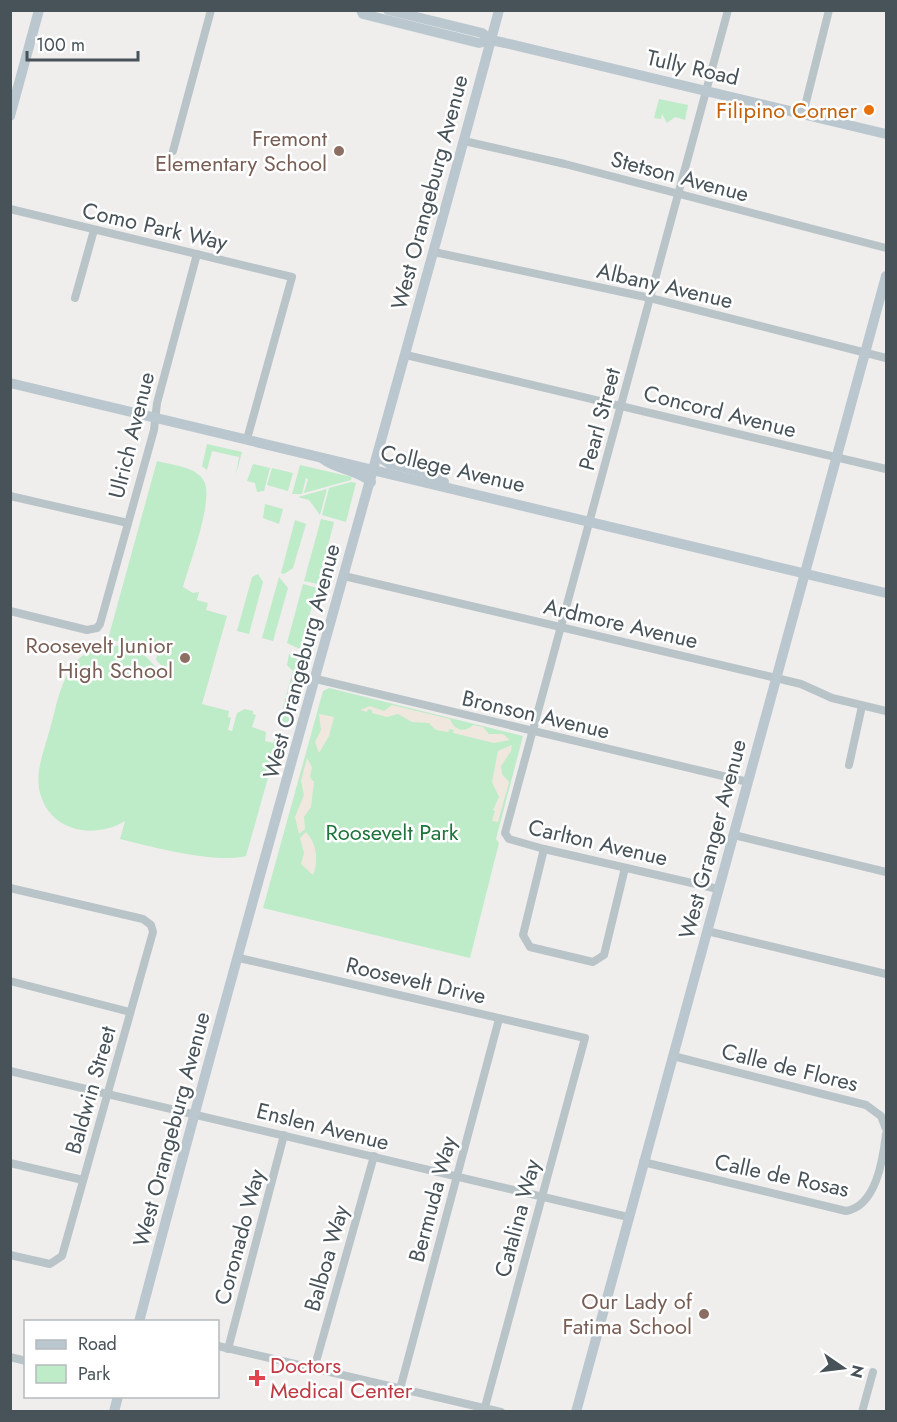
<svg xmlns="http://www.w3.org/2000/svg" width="897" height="1422" font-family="Jost,sans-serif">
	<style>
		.green { fill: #beebc8 }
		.sand { fill: #f0e8df }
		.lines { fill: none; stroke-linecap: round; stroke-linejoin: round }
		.street { stroke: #b9c4c9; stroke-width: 8 }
		.secondary { stroke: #bac7ce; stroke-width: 10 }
		.food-dot { fill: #e8710a; stroke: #fff; stroke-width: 2 }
		.education-dot { fill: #8d6e63; stroke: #fff; stroke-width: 2 }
		.health-dot { fill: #e0444e; stroke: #fff; stroke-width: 2 }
		.labels { text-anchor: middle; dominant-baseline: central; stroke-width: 5; stroke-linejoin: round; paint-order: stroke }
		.street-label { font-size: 22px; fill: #475359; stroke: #fff }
		.food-label { font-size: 22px; fill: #c56008; stroke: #fff; text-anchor: end }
		.education-label { font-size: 22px; fill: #785e54; stroke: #fff; text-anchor: end }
		.park-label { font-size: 22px; fill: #1e743b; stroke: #fff }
		.health-label { font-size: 22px; fill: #be3a42; stroke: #fff; text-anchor: start }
	</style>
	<rect width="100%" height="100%" fill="#f0eded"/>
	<g class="green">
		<polygon points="659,99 688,105 685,120 675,117 667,123 662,114 661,119 654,118"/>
		<polygon points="207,444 242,452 236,475 239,457 212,451 207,470 202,466"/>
		<path d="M 157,461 C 171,465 196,466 204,481 C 214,500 190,562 183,587 L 193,593 L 199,592 L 197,600 L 208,603 L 206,610 L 227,616 L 202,704 L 229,711 L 228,717 L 231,718 L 228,730 L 232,731 L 237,713 L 245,709 L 253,711 L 253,714 L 256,715 L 252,727 L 266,732 L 265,741 L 273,743 L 277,733 L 285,735 L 279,757 L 273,760 L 246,856 C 217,864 152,847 120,839 L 125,821 C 92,841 46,830 39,788 C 36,768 45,748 50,729 C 59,697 64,654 104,646 C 116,644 128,646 139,652 C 151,658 156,670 164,678 L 166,670 L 156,660 L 158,650 L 108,639 Z"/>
		<polygon points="253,464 270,468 264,491 257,492 255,483 247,481"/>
		<polygon points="300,465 352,477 351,480 304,493 308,479 306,478 302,494 292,494"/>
		<polygon points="272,468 293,473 288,491 267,485"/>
		<polygon points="351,482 356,483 346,522 322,515 329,488"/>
		<polygon points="327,489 320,515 309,500 298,497"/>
		<polygon points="265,504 283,509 279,524 263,518"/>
		<polygon points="321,519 334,522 318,584 304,581"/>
		<polygon points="295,520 306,524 293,568 284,574 281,573"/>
		<polygon points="258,574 263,582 249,634 237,631 252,577"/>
		<polygon points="279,577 288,588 273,641 262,638"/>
		<polygon points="303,584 317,588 300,649 287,643"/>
		<polygon points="289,654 306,659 287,728 280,726 279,722 293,671 287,665"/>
		<polygon points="329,688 523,736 496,839 499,843 470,958 263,908 323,691"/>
	</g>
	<g class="sand">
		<path d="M 392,705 L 450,719 C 454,731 465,733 473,725 L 483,727 L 489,734 L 503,734 L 510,740 L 494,743 L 453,733 L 454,730 L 450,729 L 448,732 L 436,730 L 429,723 L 412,722 L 398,714 L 387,717 L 372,713 L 372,710 L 368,709 L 367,712 L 360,710 L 370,706 L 384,711 Z"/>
		<polygon points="319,714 334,717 329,736 319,753 315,742 321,730"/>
		<polygon points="512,745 511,751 501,766 502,774 509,782 498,822 492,821 495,811 493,810 499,797 492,782 498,751"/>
		<polygon points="307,758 312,767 310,777 314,782 311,807 304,817 305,829 299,834 295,817 304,795 301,781"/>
		<path d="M 306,832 C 317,844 319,861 313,875 L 301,864 L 304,853 L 300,838 Z"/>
	</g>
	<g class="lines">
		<g class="street">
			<polyline points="803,114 829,10"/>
			<polyline points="464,141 565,164 886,248"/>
			<polyline points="173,151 211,10"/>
			<polyline points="10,209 292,277 247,439"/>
			<polyline points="434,252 650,298 886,358"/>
			<polyline points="75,298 94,230"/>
			<polyline points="406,355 886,469"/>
			<polyline points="10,496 128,523"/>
			<polyline points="344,576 776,678 801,684 832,698 886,711"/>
			<polyline points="10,611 87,630 97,628 100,624 154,430 157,403 197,254"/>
			<polyline points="316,679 748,782"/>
			<polyline points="849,765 862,706"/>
			<polyline points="734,835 886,872"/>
			<polyline points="544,849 523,935 530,947 593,962 604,955 625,868"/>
			<polyline points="10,888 143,919 151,925 153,932 62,1256 50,1264 10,1255"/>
			<polyline points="718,889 544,849 509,839 505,833 728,10"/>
			<polyline points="707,931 886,974"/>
			<polyline points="239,958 585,1038 485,1407"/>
			<polyline points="10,981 130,1012"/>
			<polyline points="673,1056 866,1105 881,1116 886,1129"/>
			<polyline points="10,1071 628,1217"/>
			<path d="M 643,1162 L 846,1211 C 876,1206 883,1160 886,1134"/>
			<polyline points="10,1163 83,1180"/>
			<polyline points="218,1346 501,1412"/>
			<polyline points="228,1349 284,1135"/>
			<polyline points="10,1357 26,1361"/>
			<polyline points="314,1369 374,1156"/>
			<polyline points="400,1389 499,1019"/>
			<polyline points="862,1412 873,1372"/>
		</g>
		<g class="secondary">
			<polyline points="361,10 363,14 479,43 491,40 505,43 886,134"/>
			<polyline points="388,10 482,33 491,40"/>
			<polyline points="10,116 39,10"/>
			<polyline points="10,383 886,593"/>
			<polyline points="378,456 390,464 427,473 444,482"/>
			<path d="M 323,459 C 338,470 358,470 371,482"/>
			<path d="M 139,1322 C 254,883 382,448 499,10"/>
			<polyline points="114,1412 118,1396"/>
			<polyline points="576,1412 886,276"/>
		</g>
	</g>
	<circle class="food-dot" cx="869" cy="110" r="6"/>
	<g class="education-dot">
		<circle cx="339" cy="151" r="6"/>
		<circle cx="185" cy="658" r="6"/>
		<circle cx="704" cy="1314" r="6"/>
	</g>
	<path class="health-dot" d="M254 1369h6v6h6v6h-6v6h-6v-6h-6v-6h6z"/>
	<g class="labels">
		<g class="street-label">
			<text transform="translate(693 67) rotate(13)">Tully Road</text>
			<text transform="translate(680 176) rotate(15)">Stetson Avenue</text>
			<text transform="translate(429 192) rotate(-75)">West Orangeburg Avenue</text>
			<text transform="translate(155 226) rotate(13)">Como Park Way</text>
			<text transform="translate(665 285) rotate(13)">Albany Avenue</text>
			<text transform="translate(720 411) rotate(14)">Concord Avenue</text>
			<text transform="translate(599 419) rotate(-75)">Pearl Street</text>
			<text transform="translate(131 435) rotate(-76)">Ulrich Avenue</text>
			<text transform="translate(453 468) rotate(13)">College Avenue</text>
			<text transform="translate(621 623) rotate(13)">Ardmore Avenue</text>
			<text transform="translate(301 661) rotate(-75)">West Orangeburg Avenue</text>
			<text transform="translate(536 714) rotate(13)">Bronson Avenue</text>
			<text transform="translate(712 839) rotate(-75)">West Granger Avenue</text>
			<text transform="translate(598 842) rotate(13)">Carlton Avenue</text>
			<text transform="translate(416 980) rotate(13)">Roosevelt Drive</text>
			<text transform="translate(790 1067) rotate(14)">Calle de Flores</text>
			<text transform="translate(90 1090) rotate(-74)">Baldwin Street</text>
			<text transform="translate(323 1126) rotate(14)">Enslen Avenue</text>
			<text transform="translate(171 1129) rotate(-75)">West Orangeburg Avenue</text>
			<text transform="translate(782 1175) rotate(12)">Calle de Rosas</text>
			<text transform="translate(432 1199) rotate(-75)">Bermuda Way</text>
			<text transform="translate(517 1218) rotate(-75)">Catalina Way</text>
			<text transform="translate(239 1237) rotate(-75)">Coronado Way</text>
			<text transform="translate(326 1258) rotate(-74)">Balboa Way</text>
		</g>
		<g class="food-label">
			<text x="857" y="110">Filipino Corner</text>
		</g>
		<g class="education-label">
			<text x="327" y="138">Fremont<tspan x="327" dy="25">Elementary School</tspan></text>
			<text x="173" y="645">Roosevelt Junior<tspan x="173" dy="25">High School</tspan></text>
			<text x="692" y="1301">Our Lady of<tspan x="692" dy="25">Fatima School</tspan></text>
		</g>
		<g class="park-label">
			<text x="392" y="832">Roosevelt Park</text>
		</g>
		<g class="health-label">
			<text x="270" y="1365">Doctors<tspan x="270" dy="25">Medical Center</tspan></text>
		</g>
	</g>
	<rect width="897" height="1422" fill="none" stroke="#475359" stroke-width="24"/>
	<rect x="24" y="1320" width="195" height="78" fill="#ffffff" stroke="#b5babd" stroke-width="1.5"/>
	<rect x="36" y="1340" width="30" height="9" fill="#bac7ce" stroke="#b5babd" stroke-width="1.5"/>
	<text x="78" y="1350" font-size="18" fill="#475359">Road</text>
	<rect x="36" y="1365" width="30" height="18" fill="#beebc8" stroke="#b5babd" stroke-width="1.5"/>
	<text x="78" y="1380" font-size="18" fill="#475359">Park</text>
	<g transform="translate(843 1368) rotate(104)" stroke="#ffffff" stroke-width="4.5" paint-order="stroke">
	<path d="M0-4.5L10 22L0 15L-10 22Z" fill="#475359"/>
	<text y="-9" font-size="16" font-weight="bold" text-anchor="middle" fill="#475359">N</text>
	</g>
	<path d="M27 51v9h111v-9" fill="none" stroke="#475359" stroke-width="3"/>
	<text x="36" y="51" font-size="18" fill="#475359" stroke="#ffffff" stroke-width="4.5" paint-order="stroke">100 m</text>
</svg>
